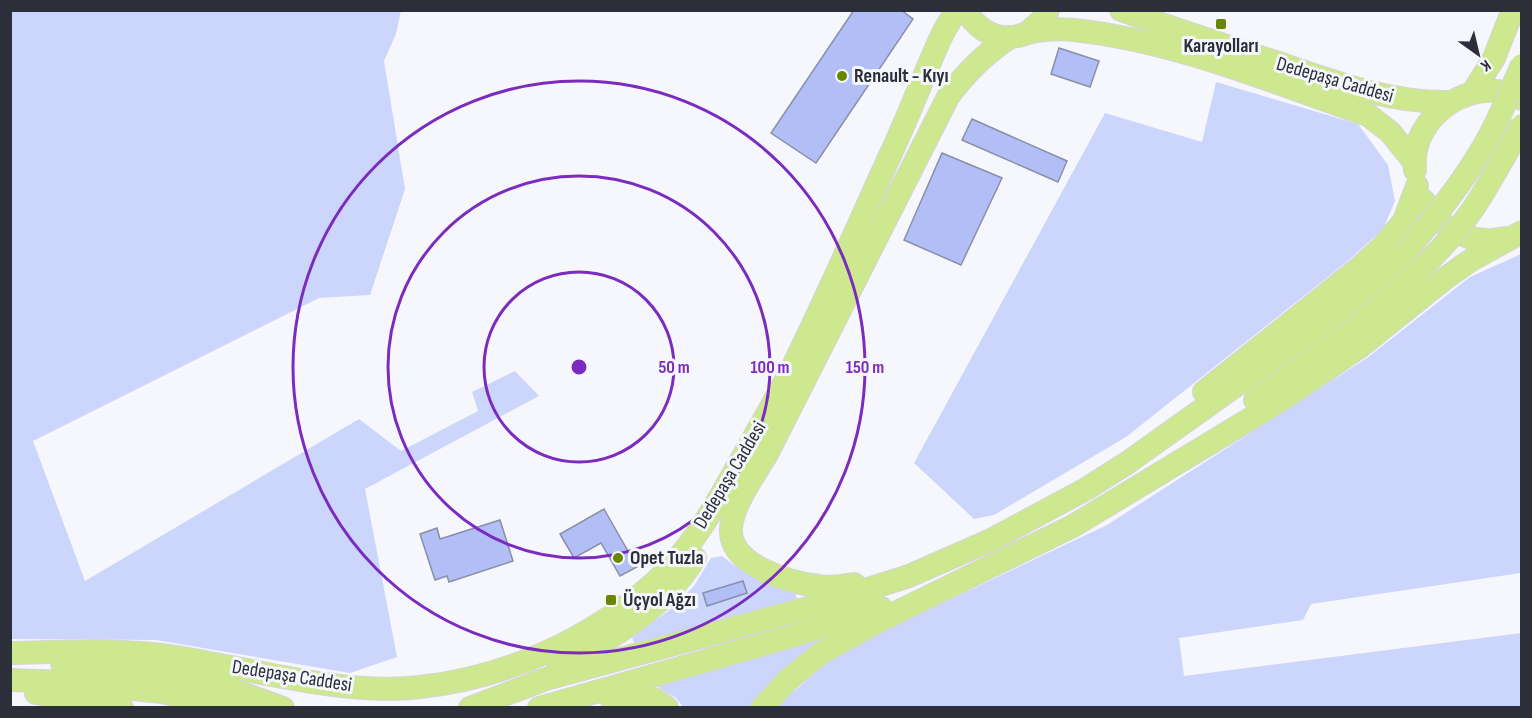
<svg xmlns="http://www.w3.org/2000/svg" width="1532" height="718" font-family="'Sofia Sans Condensed',sans-serif">
	<style>
		.green { fill: #ccd6fc }
		.building { fill: #b2bef6; stroke: #898fa8; stroke-width: 1.5 }
		.lines { fill: none; stroke-linecap: round; stroke-linejoin: round }
		.primary-casing { stroke: #d5d5d7; stroke-width: 24 }
		.primary { stroke: #cde88e; stroke-width: 22 }
		.primary-bridge-casing { stroke: #d5d5d7; stroke-width: 24; stroke-linecap: butt }
		.primary-bridge { stroke: #cde88e; stroke-width: 22 }
		.ring { fill: none; stroke: #7b2cbf; stroke-width: 3 }
		.poi-dot { fill: #678702; stroke: #f6f7fd; stroke-width: 2 }
		.labels { text-anchor: middle; dominant-baseline: central; stroke-width: 6; stroke-linejoin: round; paint-order: stroke }
		.poi-label { font-size: 20px; font-weight: bold; fill: #2c2f39; stroke: #f6f7fd; text-anchor: start }
		.street-label { font-size: 20px; fill: #2c2f39; stroke: #f6f7fd }
		.centre { fill: #7b2cbf; stroke: #f6f7fd; stroke-width: 3 }
		.ring-label { font-size: 18px; text-anchor: middle; font-weight: bold; fill: #7b2cbf; stroke: #f6f7fd; stroke-width: 6; stroke-linejoin: round; paint-order: stroke }
	</style>
	<rect width="100%" height="100%" fill="#f6f7fd"/>
	<g class="green">
		<polygon points="11,11 401,11 396,34 384,61 405,189 370,295 319,298 33,441 85,581 359,419 401,451 478,411 472,392 515,371 539,396 365,489 397,657 350,673 156,640 11,639"/>
		<polygon points="1216,82 1358,124 1388,165 1395,201 1383,229 1348,261 1126,437 994,515 974,519 914,463 1105,113 1202,142"/>
		<polygon points="1521,254 1521,573 1311,604 1303,620 1179,638 1184,676 1521,633 1521,707 775,708 839,652 1107,525 1367,358 1470,277"/>
		<path d="M 722,556 C 744,574 770,584 796,594 L 797,599 L 635,646 L 632,637 L 671,609 L 694,586 L 711,558 Z"/>
		<polygon points="827,636 829,639 767,687 750,707 683,707 677,699 658,687 656,683"/>
	</g>
	<g class="building">
		<polygon points="854,10 901,10 913,19 816,163 771,133"/>
		<polygon points="1059,48 1099,61 1090,87 1051,74"/>
		<polygon points="972,119 1067,161 1058,182 962,140"/>
		<polygon points="942,153 1002,178 961,265 904,240"/>
		<polygon points="604,509 637,567 620,576 601,543 574,558 560,534"/>
		<polygon points="500,520 513,561 449,582 447,576 435,580 420,534 437,528 440,539"/>
		<polygon points="743,581 747,593 707,606 703,593"/>
	</g>
	<g class="lines">
		<defs>
			<g id="primary">
				<path d="M 966,10 C 974,26 992,39 1010,37 C 1019,37 1028,32 1037,31 C 1049,29 1062,29 1074,30 C 1176,41 1272,82 1368,115 L 1390,132 L 1415,163"/>
				<path d="M 1121,10 C 1172,28 1224,45 1275,62 C 1332,81 1388,103 1449,102"/>
				<polyline points="1027,33 1043,19 1048,10"/>
				<polyline points="1473,92 1494,58 1513,10"/>
				<path d="M 1415,170 C 1409,116 1474,72 1522,99"/>
				<path d="M 1424,201 C 1435,224 1462,239 1486,240 C 1493,241 1499,239 1505,238"/>
				<polyline points="1204,392 1358,269 1382,247 1404,221 1417,186"/>
				<polyline points="1255,400 1359,325 1418,272"/>
				<path d="M 854,584 C 842,586 830,588 818,586 C 788,582 728,565 731,528 C 733,504 755,474 767,454 L 948,97 C 965,73 985,54 1010,37"/>
				<path d="M 10,653 C 66,652 122,648 177,657 C 253,669 343,696 420,687 C 505,678 589,640 653,584 C 695,547 721,495 748,448 C 763,421 779,394 793,366 C 828,295 860,221 893,149 C 905,123 916,96 927,69 C 936,49 943,28 958,10"/>
				<polyline points="62,664 173,676 230,689 283,708"/>
				<path d="M 558,666 C 610,640 664,609 695,558"/>
				<polyline points="10,680 67,682 162,692 231,708"/>
				<polyline points="36,693 122,708"/>
				<path d="M 609,696 C 630,694 650,692 667,708"/>
				<polyline points="470,708 546,679 815,606 909,576 991,540 1086,489 1127,463 1315,329 1346,306 1401,257"/>
				<polyline points="539,708 786,638 881,608"/>
				<polyline points="762,708 789,679 821,653 879,621 1073,526 1283,399 1361,346 1447,277 1471,260 1522,232"/>
			</g>
		</defs>
		<use href="#primary" class="primary-casing"/>
		<use href="#primary" class="primary"/>
		<defs>
			<g id="primary-bridge">
				<path d="M 1401,257 C 1430,223 1459,188 1482,149 C 1498,123 1509,94 1522,65"/>
				<path d="M 1418,272 C 1438,252 1457,232 1473,209 C 1491,182 1506,153 1522,125"/>
			</g>
		</defs>
		<use href="#primary-bridge" class="primary-bridge-casing"/>
		<use href="#primary-bridge" class="primary-bridge"/>
	</g>
	<g class="ring">
		<circle cx="579" cy="367" r="95"/>
		<circle cx="579" cy="367" r="191"/>
		<circle cx="579" cy="367" r="286"/>
	</g>
	<g class="poi-dot">
		<rect x="1215" y="18" width="12" height="12" rx="3"/>
		<circle cx="842" cy="76" r="6"/>
		<circle cx="618" cy="558" r="6"/>
		<rect x="605" y="594" width="12" height="12" rx="3"/>
	</g>
	<g class="labels">
		<g class="poi-label">
			<text x="1221" y="46" text-anchor="middle">Karayolları</text>
			<text x="854" y="76">Renault - Kıyı</text>
			<text x="630" y="558">Opet Tuzla</text>
			<text x="623" y="600">Üçyol Ağzı</text>
		</g>
		<g class="street-label">
			<text transform="translate(1335 80) rotate(16)">Dedepaşa Caddesi</text>
			<text transform="translate(730 475) rotate(-59)">Dedepaşa Caddesi</text>
			<text transform="translate(292 676) rotate(9)">Dedepaşa Caddesi</text>
		</g>
	</g>
	<circle cx="579" cy="367" r="9" class="centre"/>
	<g class="ring-label">
		<text x="674" y="373">50 m</text>
		<text x="770" y="373">100 m</text>
		<text x="865" y="373">150 m</text>
	</g>
	<rect width="1532" height="718" fill="none" stroke="#2c2f39" stroke-width="24"/>
	<g transform="translate(1478 54) rotate(146)" stroke="#f6f7fd" stroke-width="4.5" paint-order="stroke">
	<path d="M0-4.5L10 22L0 15L-10 22Z" fill="#2c2f39"/>
	<text y="-9" font-size="16" font-weight="bold" text-anchor="middle" fill="#2c2f39">K</text>
	</g>
</svg>
